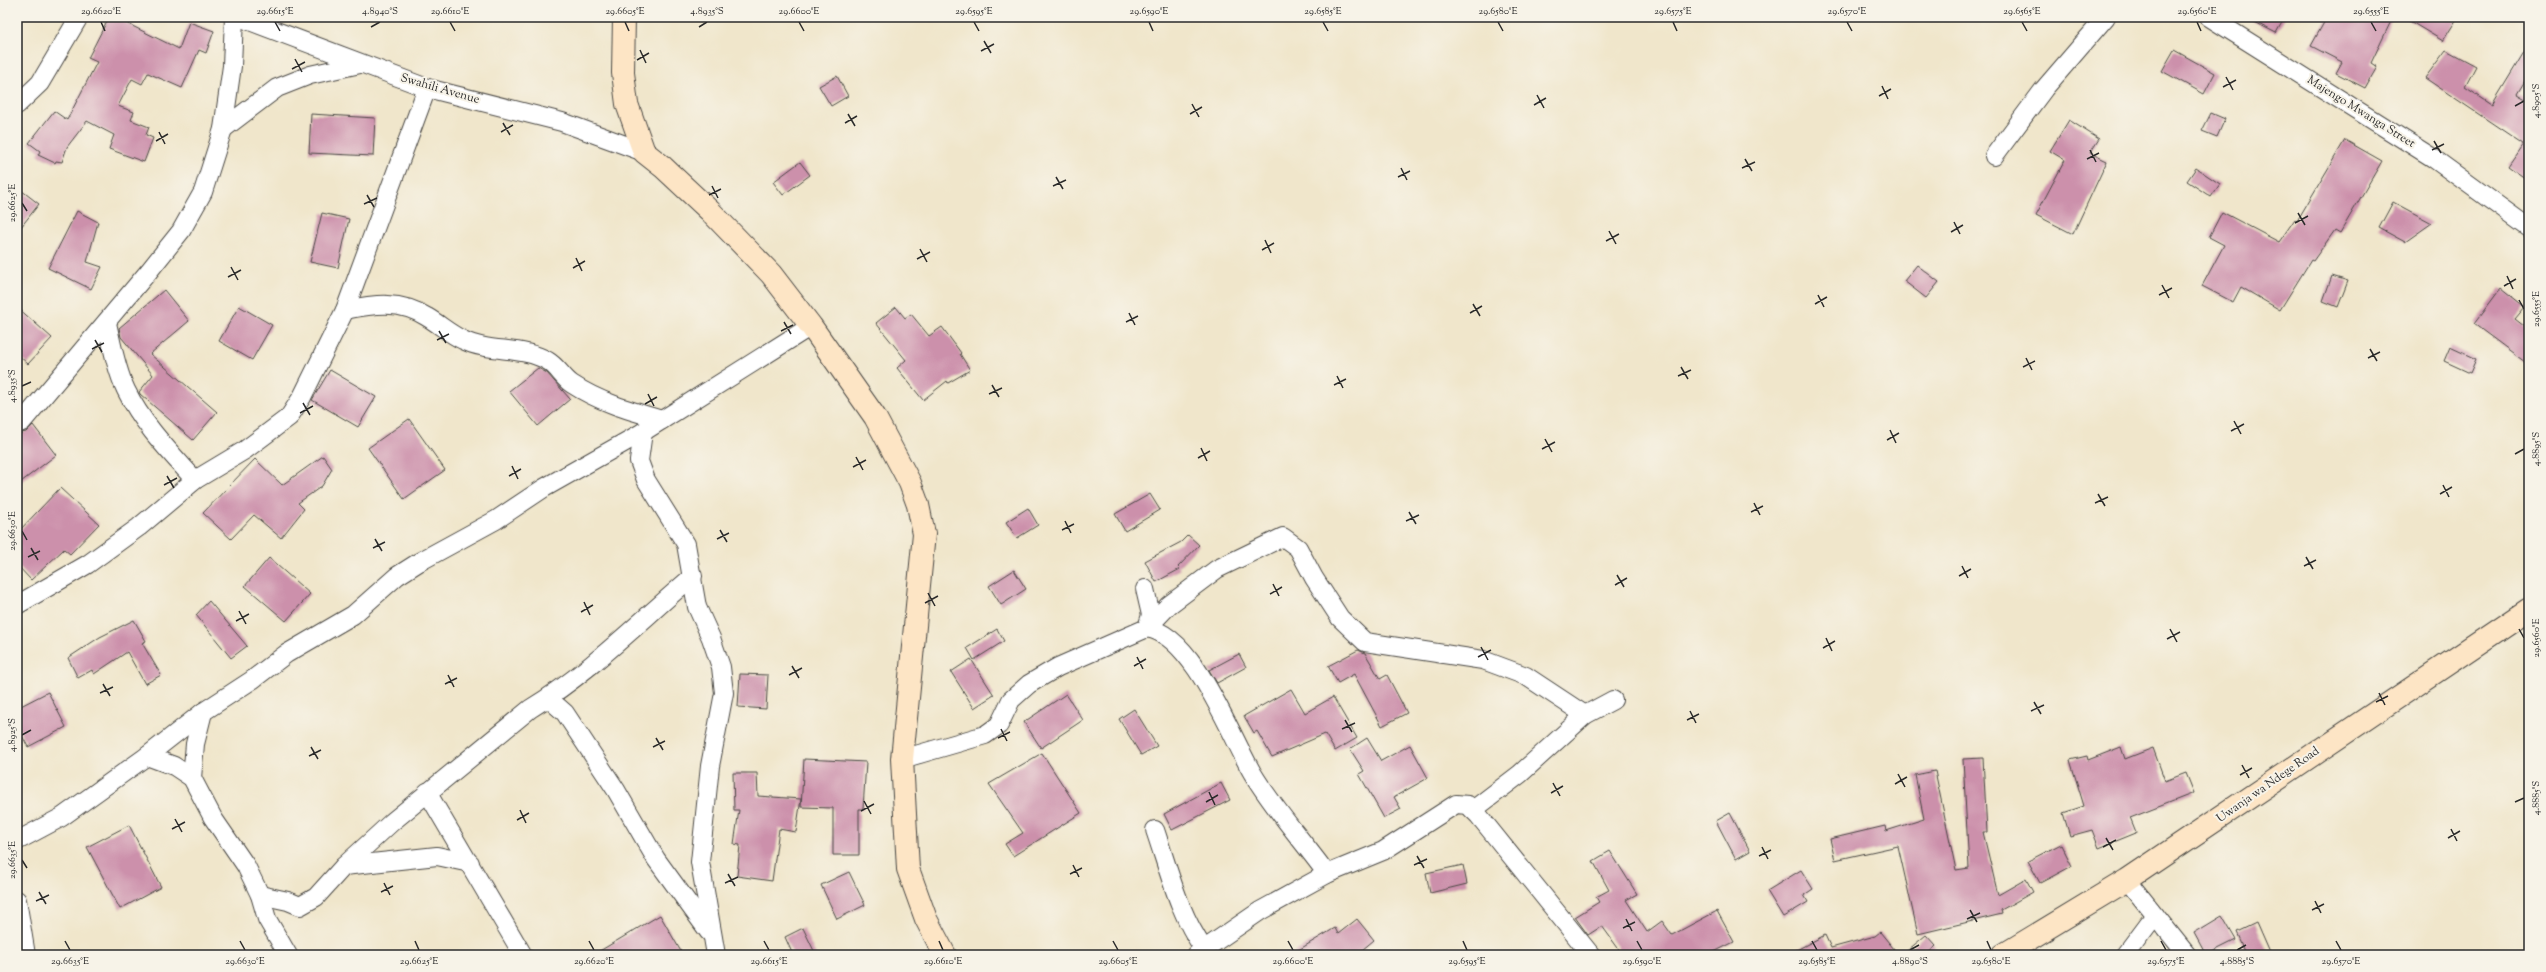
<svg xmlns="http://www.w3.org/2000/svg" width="2546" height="972" font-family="'Sorts Mill Goudy',serif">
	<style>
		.building { fill: #cc90ab }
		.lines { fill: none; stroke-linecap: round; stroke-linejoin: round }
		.street-casing { stroke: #494743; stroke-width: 20 }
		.secondary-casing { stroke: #494743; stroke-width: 24 }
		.street { stroke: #fff; stroke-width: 18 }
		.secondary { stroke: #fde5c5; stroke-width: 22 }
		.ticks { fill: none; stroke: #2b2b2b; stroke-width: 1.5 }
		.labels { text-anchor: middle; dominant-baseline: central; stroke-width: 4; stroke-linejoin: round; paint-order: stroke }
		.street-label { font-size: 12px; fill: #2b2b2b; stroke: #f7f3e8 }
		.neatline { fill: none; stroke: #2b2b2b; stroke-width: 1.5 }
		.ticks-label { font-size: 10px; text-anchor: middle; fill: #2b2b2b }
	</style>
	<rect width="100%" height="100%" fill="#f7f3e8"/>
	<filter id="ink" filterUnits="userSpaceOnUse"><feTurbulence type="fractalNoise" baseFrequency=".025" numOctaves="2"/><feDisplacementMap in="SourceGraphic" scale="8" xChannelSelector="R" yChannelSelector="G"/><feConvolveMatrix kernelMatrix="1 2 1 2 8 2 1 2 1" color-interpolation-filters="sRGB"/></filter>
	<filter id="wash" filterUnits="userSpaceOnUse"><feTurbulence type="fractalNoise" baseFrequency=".012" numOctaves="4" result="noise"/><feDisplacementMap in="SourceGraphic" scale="16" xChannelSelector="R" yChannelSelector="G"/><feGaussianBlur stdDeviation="0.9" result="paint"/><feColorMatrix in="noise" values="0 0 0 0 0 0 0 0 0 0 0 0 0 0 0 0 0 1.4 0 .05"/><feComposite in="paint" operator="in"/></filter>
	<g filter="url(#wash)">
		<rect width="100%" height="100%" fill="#f0e6cb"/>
		<g id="blocks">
			<g class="building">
				<polygon points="109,17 114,17 179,49 189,22 214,31 206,53 199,50 182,88 148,73 142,84 132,79 118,106 134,112 131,120 149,127 146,135 153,138 144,162 109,149 114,135 87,121 67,147 62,162 56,161 55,163 38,155 40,151 29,143 54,111 67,120 97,62 88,58"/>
				<polygon points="2245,17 2285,17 2276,33"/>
				<polygon points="2327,17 2393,17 2371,63 2377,67 2365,88 2336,73 2342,62 2311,46"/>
				<polygon points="2403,17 2458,17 2443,41"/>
				<polygon points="2529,44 2529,74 2517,94 2529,101 2529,181 2508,166 2523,144 2425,78 2446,50 2476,66 2465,87 2492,105"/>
				<polygon points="2174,50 2215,73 2204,94 2162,71"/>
				<polygon points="837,76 848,96 831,106 819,86"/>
				<polygon points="2211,113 2225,119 2217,137 2202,131"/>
				<polygon points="311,114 375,118 373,156 309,153"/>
				<polygon points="2069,120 2099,139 2090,153 2107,161 2073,234 2036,215 2065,160 2050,151"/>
				<polygon points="2345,140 2382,161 2340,233 2335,230 2313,261 2311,260 2280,310 2241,287 2233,302 2202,286 2224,245 2209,237 2222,212 2279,242 2295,219 2297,221"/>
				<polygon points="800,162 810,175 783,195 773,182"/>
				<polygon points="2196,168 2220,184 2211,197 2187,181"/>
				<polygon points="17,187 39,204 17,232"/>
				<polygon points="2393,202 2432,223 2405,242 2379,228"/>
				<polygon points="77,211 98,222 87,262 102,267 91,289 48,268"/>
				<polygon points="322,213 349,219 338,268 310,262"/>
				<polygon points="1917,265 1939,282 1926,298 1904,281"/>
				<polygon points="2332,276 2348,281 2338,307 2323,301"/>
				<polygon points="2501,288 2525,307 2515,319 2529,330 2529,365 2474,324"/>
				<polygon points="164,290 189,321 150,354 217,412 193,440 140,394 139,392 153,375 121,337 119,328"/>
				<polygon points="239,306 272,325 252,360 219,341"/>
				<polygon points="17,307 52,338 28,364 17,354"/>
				<polygon points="896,307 905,318 911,314 929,336 942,327 961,353 960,354 970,370 948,383 947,381 923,400 897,368 906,360 876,323"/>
				<polygon points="2450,347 2476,359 2470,373 2444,361"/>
				<polygon points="538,368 547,373 570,399 538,426 509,391"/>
				<polygon points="330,370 376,397 358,427 312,400"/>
				<polygon points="409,419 445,470 404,499 368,448"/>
				<polygon points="33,425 56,455 17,485 17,434 26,432"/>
				<polygon points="323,456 332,469 322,486 298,503 304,509 281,538 254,515 231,539 203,513 255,459 282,485"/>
				<polygon points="60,488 99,524 70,554 64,549 31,580 17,565 17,533"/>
				<polygon points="1150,494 1160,510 1125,531 1115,514"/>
				<polygon points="1028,508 1038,525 1017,538 1006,522"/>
				<polygon points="1188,535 1199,545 1178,567 1180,569 1156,582 1145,561 1181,542"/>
				<polygon points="269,558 310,594 286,621 245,586"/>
				<polygon points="1014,570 1026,589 1001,605 989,586"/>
				<polygon points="209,601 247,646 231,658 196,615"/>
				<polygon points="134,620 146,641 142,643 161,675 145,684 127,652 94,674 92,670 78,678 68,658 100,637"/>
				<polygon points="997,629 1004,641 974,660 967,648"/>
				<polygon points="1358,650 1365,653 1380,679 1387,675 1407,713 1382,726 1354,674 1338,683 1328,666"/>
				<polygon points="1239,654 1246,667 1217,683 1209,670"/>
				<polygon points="971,659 994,695 974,708 951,672"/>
				<polygon points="740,674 768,675 766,709 738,707"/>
				<polygon points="1291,689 1305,713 1333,697 1357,738 1335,751 1325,734 1272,757 1257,731 1254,733 1244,716"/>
				<polygon points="48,692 66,727 28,747 17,726 17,708"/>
				<polygon points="1066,694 1083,720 1041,748 1024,722"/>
				<polygon points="1134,709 1157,746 1141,755 1119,719"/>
				<polygon points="1367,738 1381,761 1410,745 1428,778 1394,797 1401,809 1384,818 1359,774 1364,771 1350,749"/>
				<polygon points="2121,747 2125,759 2153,748 2165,781 2186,773 2194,793 2130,818 2136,833 2099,848 2092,830 2070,836 2063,813 2084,806 2070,760 2087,756 2088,760"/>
				<polygon points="1042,753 1081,813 1013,856 1005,844 1023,833 989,784"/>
				<polygon points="1983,758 1987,832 1983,832 1998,895 2026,879 2033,892 2001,910 2002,914 1918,934 1898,846 1835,860 1830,839 1885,826 1886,831 1924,819 1915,775 1935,771 1956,870 1969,868 1963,759"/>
				<polygon points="804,759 866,762 863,809 859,809 859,855 833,855 833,808 801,807"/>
				<polygon points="733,773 757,773 758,796 801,799 796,832 779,829 772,881 737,876 740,845 734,844 739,810 734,810"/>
				<polygon points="1221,783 1230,800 1172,830 1164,814"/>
				<polygon points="1730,813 1750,851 1736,859 1716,821"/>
				<polygon points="129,825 161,887 120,909 87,847"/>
				<polygon points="2061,844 2072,866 2040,883 2028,861"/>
				<polygon points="1610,851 1637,894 1626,900 1647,932 1662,921 1672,935 1717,911 1734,942 1708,955 1623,955 1602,926 1588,935 1575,917 1599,902 1596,897 1609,890 1593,861"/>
				<polygon points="1463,865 1467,884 1430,893 1426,873"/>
				<polygon points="1801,870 1813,889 1804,895 1808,902 1783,917 1767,891"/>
				<polygon points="849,872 865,905 837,919 821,885"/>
				<polygon points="660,915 683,955 593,955"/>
				<polygon points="2222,916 2236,940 2206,955 2194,933"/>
				<polygon points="1357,919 1374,940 1356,955 1290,955 1335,928 1338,934"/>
				<polygon points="2256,923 2270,955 2247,955 2237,932"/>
				<polygon points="803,928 816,955 793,955 785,937"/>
				<polygon points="1880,932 1899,955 1787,955 1825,935 1831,948 1875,936"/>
				<polygon points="1926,935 1936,946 1926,955 1902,955"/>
			</g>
		</g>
	</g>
	<g filter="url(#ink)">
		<use href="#blocks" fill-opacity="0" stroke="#494743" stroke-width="1"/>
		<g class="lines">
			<defs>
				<g id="street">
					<polyline points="239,17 427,88 562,122 644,152"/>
					<polyline points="2209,17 2433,158 2529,228"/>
					<polyline points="17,105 40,83 79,17"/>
					<polyline points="223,129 277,88 310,75 360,64"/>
					<polyline points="1994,156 2044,89 2106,17"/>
					<path d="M 345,310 C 375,304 400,300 427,317 C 439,324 450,334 463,340 C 489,353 523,346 548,361 C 557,366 563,378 572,384 C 599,402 631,411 662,420"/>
					<path d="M 107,323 C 112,345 116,369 126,390 C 143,425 170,452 195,480"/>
					<polyline points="17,424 22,422 149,271 181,231 203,192 223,129 232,66 234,17"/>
					<polyline points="643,432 639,461 646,480 686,544 697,607 711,638 721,667 724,693 710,766 700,862 716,955"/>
					<polyline points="1145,589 1151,615 1147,628"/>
					<polyline points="17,605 88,564 139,527 195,480 245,450 289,417 302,397 345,310 427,88"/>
					<polyline points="1147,628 1169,605 1217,569 1283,537 1298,548 1314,578 1340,618 1365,642 1483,660 1526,676 1585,715"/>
					<polyline points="548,698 565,713 616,790 656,859 709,932"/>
					<polyline points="147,756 174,766 192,778 213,818 246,866 260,895 267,919 288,955"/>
					<path d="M 902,759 L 985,735 L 999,725 L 1011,700 L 1029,684 L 1058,667 L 1147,628 C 1194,635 1231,737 1253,774 C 1274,809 1303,841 1327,874"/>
					<polyline points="192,778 195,744 203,712"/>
					<polyline points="427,792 523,955"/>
					<polyline points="1473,810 1520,774 1585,715 1613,700"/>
					<path d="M 1155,830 C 1169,871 1179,914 1204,949"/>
					<polyline points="17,841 62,817 147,756 203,712 252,680 286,654 353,615 397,576 419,562 496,520 544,488 643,432 811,326"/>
					<polyline points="344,866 437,856 470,863"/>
					<polyline points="2127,880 2187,955"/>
					<path d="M 260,895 L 288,901 L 300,906 L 316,897 L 344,866 L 392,822 L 530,709 C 589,673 640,621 693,576"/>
					<polyline points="17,900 26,955"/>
					<polyline points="1196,955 1260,911 1327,874 1383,851 1456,804 1468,805 1479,816 1591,955"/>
					<polyline points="2125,955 2155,915"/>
				</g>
				<g id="secondary">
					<polyline points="624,17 623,73 627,104 644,152 663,167 710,211 771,274 811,326 875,417 910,483 918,505 924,534 902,759 908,869 926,919 945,955"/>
					<polyline points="2003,955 2127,880 2529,609"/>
				</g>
			</defs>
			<use href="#street" class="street-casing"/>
			<use href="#secondary" class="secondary-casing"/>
			<use href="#street" class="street"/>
			<use href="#secondary" class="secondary"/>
		</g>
	</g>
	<path class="ticks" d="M 101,22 L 105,31M 275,22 L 280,31M 450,22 L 455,31M 625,22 L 629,31M 799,22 L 804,31M 974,22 L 979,31M 1149,22 L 1153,31M 1323,22 L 1328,31M 1498,22 L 1503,31M 1673,22 L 1677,31M 1847,22 L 1852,31M 2022,22 L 2027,31M 2197,22 L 2201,31M 2371,22 L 2376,31M 371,27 L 380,22M 699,27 L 707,22M 984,41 L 991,53M 640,50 L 646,63M 981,51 L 994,44M 295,59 L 302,72M 637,60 L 649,53M 292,69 L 305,62M 2226,77 L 2233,90M 1882,86 L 1888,99M 2223,87 L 2236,80M 1537,95 L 1544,108M 1879,96 L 1891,89M 1192,104 L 1199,117M 1534,105 L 1546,98M 2515,106 L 2524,101M 848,114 L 855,126M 1190,114 L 1202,107M 503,123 L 510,135M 845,123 L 857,116M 159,132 L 165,144M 501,132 L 513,125M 156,141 L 168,134M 2434,141 L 2441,153M 2090,150 L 2096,162M 2432,150 L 2444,144M 1745,159 L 1752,171M 2087,159 L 2099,153M 1401,168 L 1407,180M 1742,168 L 1755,162M 1056,177 L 1063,189M 1398,177 L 1410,171M 712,186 L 718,198M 1053,186 L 1066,180M 367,195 L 374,207M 709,195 L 721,189M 22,203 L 27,211M 364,204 L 377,198M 2298,213 L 2305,225M 1954,222 L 1960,234M 2295,223 L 2308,216M 1609,231 L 1616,244M 1951,232 L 1963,225M 1265,240 L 1271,253M 1606,241 L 1619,234M 920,249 L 927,262M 1262,250 L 1274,243M 576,258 L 582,271M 917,259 L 930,252M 231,267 L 238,280M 573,268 L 585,261M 2507,276 L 2513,289M 228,277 L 241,270M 2162,285 L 2169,298M 2504,286 L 2516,279M 1818,295 L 1824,307M 2159,295 L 2172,288M 2519,300 L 2524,309M 1473,304 L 1480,316M 1815,304 L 1827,297M 1129,313 L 1135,325M 1470,313 L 1482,306M 784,322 L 791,334M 1126,322 L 1138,316M 439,331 L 446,343M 781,331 L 793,325M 95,340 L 102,352M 437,340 L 449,334M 92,349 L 104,343M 2370,349 L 2377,361M 2026,358 L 2032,370M 2368,358 L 2380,352M 1681,367 L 1688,379M 2023,367 L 2035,361M 1337,376 L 1343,388M 1678,376 L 1691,370M 992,385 L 999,397M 1334,385 L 1346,379M 22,386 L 31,382M 648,394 L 654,406M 989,394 L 1002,388M 303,403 L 310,415M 645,404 L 657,397M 300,413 L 313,406M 2234,421 L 2241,434M 1890,430 L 1896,443M 2231,431 L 2244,424M 1545,439 L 1552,452M 1887,440 L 1899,433M 1201,448 L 1207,461M 1542,449 L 1555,442M 2515,454 L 2524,449M 856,457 L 863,470M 1198,458 L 1210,451M 512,466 L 518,479M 853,467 L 866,460M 167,476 L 174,488M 509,476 L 521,469M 164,485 L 177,478M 2443,485 L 2449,497M 2098,494 L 2105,506M 2440,494 L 2452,487M 1754,503 L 1760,515M 2095,503 L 2108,497M 1409,512 L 1416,524M 1751,512 L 1763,506M 1065,521 L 1071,533M 1406,521 L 1419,515M 720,530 L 727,542M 1062,530 L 1074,524M 22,531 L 27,540M 375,539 L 382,551M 717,539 L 729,533M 31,548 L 38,560M 373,548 L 385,542M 28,557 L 40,551M 2306,557 L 2313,569M 1962,566 L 1968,578M 2304,566 L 2316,560M 1617,575 L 1624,587M 1959,576 L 1971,569M 1273,584 L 1279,596M 1615,585 L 1627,578M 928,593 L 935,606M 1270,594 L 1282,587M 584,602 L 590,615M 925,603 L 938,596M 239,611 L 246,624M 581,612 L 593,605M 236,621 L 249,614M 2170,629 L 2177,642M 2519,629 L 2524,638M 1826,638 L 1832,651M 2167,639 L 2180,632M 1481,647 L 1488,660M 1823,648 L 1835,641M 1137,657 L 1143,669M 1478,657 L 1491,650M 792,666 L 799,678M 1134,666 L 1146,659M 448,675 L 454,687M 789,675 L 802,668M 103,684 L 110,696M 445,684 L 457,678M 100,693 L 113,687M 2379,693 L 2385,705M 2034,702 L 2041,714M 2376,702 L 2388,696M 1690,711 L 1696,723M 2031,711 L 2044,705M 1345,720 L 1352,732M 1687,720 L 1699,714M 1001,729 L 1007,741M 1342,729 L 1355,723M 22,735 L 31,730M 656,738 L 663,750M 998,738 L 1010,732M 311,747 L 318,759M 653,747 L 665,741M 309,756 L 321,750M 2242,765 L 2249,778M 1898,774 L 1905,787M 2240,775 L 2252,768M 1553,783 L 1560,796M 1895,784 L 1907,777M 1209,792 L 1215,805M 1551,793 L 1563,786M 864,801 L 871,814M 1206,802 L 1218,795M 2515,802 L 2524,798M 520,810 L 526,823M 861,811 L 874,804M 175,819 L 182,832M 517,820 L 529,813M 172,829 L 185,822M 2451,829 L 2457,841M 2106,838 L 2113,850M 2448,838 L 2460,831M 1762,847 L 1768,859M 2103,847 L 2116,840M 1417,856 L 1424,868M 1759,856 L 1771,850M 22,860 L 27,868M 1073,865 L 1079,877M 1414,865 L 1427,859M 728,874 L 735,886M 1070,874 L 1082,868M 384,883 L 390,895M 725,883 L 738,877M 39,892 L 46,904M 381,892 L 393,886M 36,901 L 49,895M 2315,901 L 2321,913M 1970,910 L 1977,922M 2312,910 L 2324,904M 1626,919 L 1632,931M 1967,919 L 1980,913M 1623,928 L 1635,922M 65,941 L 70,950M 240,941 L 245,950M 415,941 L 419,950M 589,941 L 594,950M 764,941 L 769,950M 939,941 L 943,950M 1113,941 L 1118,950M 1288,941 L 1293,950M 1463,941 L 1467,950M 1637,941 L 1642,950M 1812,941 L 1817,950M 1987,941 L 1991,950M 2161,941 L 2166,950M 2336,941 L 2341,950M 1910,950 L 1919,945M 2237,950 L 2246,945"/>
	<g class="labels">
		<g class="street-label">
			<text transform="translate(440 89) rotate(16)">Swahili Avenue</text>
			<text transform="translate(2361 112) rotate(32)">Majengo Mwanga Street</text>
			<text transform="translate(2268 785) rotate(-35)">Uwanja wa Ndege Road</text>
		</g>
	</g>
	<rect width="2546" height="972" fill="none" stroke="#f7f3e8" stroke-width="44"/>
	<rect x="22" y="22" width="2502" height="928" class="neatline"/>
	<g class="ticks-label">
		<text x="101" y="14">29.6620°E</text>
		<text x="275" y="14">29.6615°E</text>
		<text x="380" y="14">4.8940°S</text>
		<text x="450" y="14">29.6610°E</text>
		<text x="625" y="14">29.6605°E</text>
		<text x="707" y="14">4.8935°S</text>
		<text x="799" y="14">29.6600°E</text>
		<text x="974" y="14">29.6595°E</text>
		<text x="1149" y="14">29.6590°E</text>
		<text x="1323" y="14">29.6585°E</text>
		<text x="1498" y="14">29.6580°E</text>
		<text x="1673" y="14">29.6575°E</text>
		<text x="1847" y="14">29.6570°E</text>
		<text x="2022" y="14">29.6565°E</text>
		<text x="2197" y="14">29.6560°E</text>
		<text x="2371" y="14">29.6555°E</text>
		<text transform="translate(2535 101) rotate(-90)" y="4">4.8905°S</text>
		<text transform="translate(11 203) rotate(-90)" y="4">29.6625°E</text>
		<text transform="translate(2535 309) rotate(-90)" y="4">29.6555°E</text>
		<text transform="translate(11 386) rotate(-90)" y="4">4.8935°S</text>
		<text transform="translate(2535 449) rotate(-90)" y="4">4.8895°S</text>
		<text transform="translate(11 531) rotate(-90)" y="4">29.6630°E</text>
		<text transform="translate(2535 638) rotate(-90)" y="4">29.6560°E</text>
		<text transform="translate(11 735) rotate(-90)" y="4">4.8925°S</text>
		<text transform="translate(2535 798) rotate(-90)" y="4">4.8885°S</text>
		<text transform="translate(11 860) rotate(-90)" y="4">29.6635°E</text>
		<text x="70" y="964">29.6635°E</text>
		<text x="245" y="964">29.6630°E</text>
		<text x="419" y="964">29.6625°E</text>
		<text x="594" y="964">29.6620°E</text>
		<text x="769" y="964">29.6615°E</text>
		<text x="943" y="964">29.6610°E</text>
		<text x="1118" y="964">29.6605°E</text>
		<text x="1293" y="964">29.6600°E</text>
		<text x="1467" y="964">29.6595°E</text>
		<text x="1642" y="964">29.6590°E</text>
		<text x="1817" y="964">29.6585°E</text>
		<text x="1910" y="964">4.8890°S</text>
		<text x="1991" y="964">29.6580°E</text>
		<text x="2166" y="964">29.6575°E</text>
		<text x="2237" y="964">4.8885°S</text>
		<text x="2341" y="964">29.6570°E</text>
	</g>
</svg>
